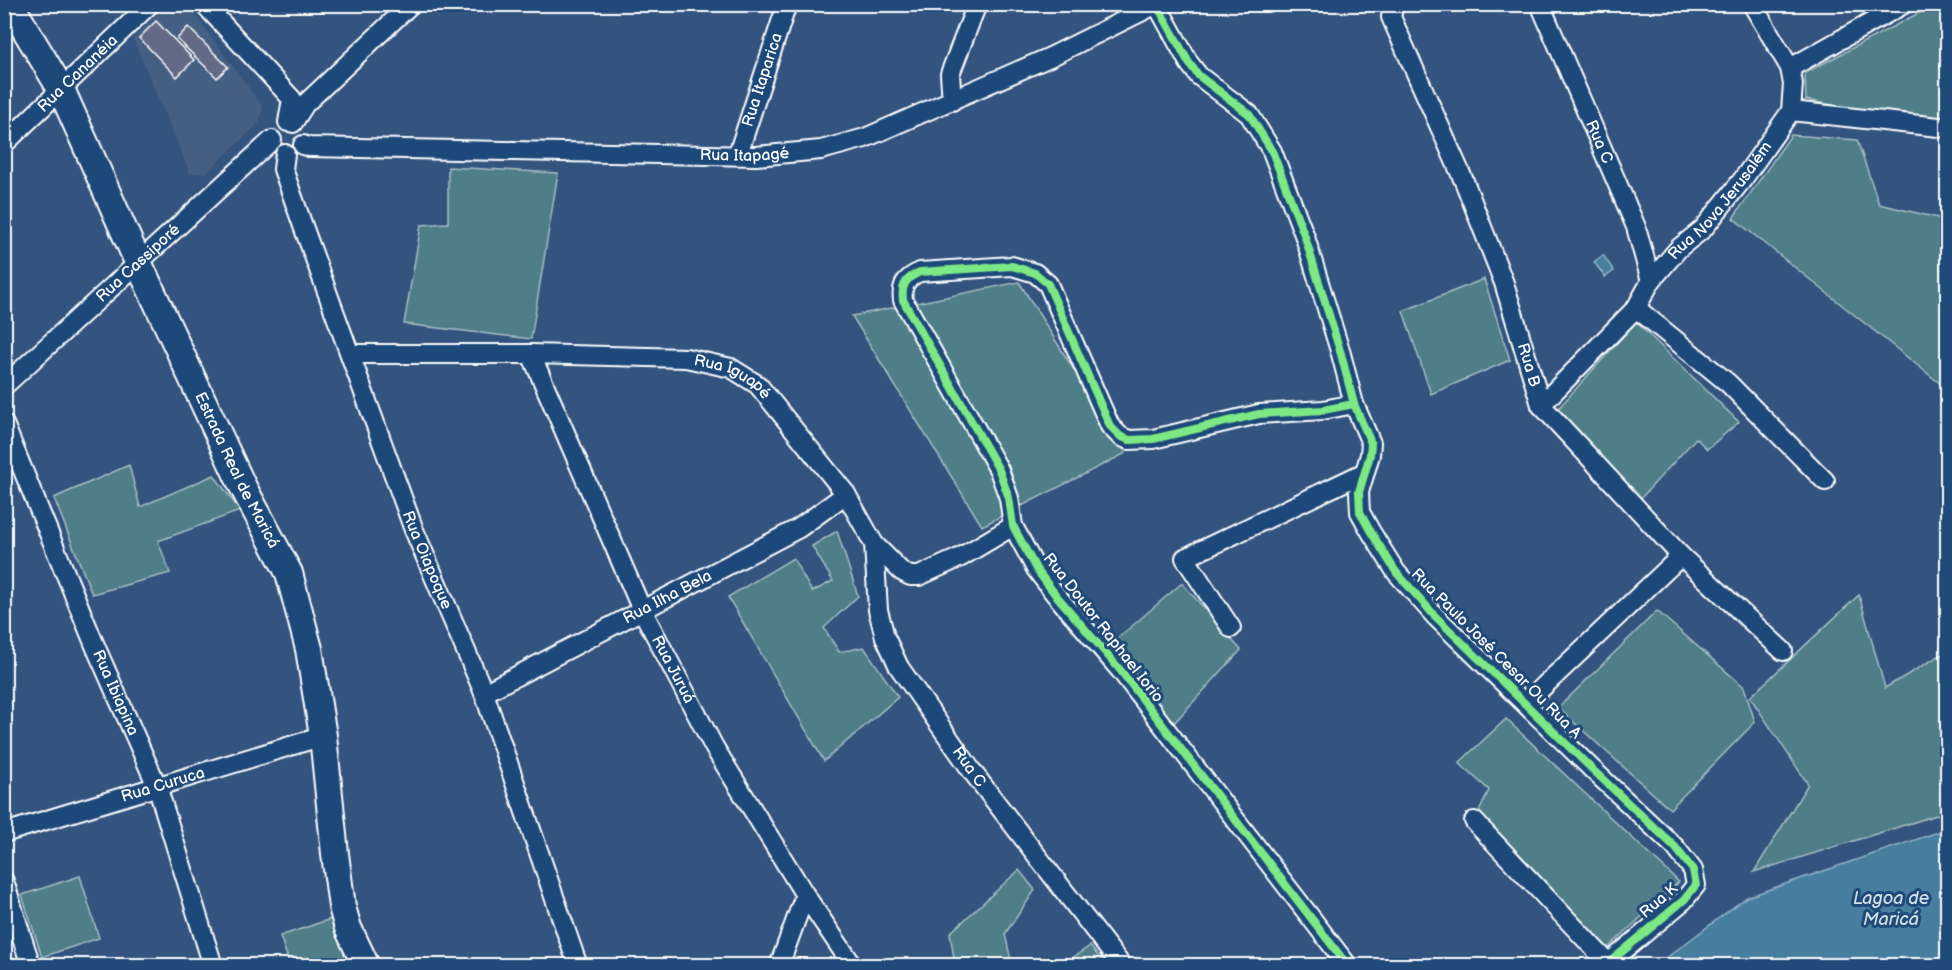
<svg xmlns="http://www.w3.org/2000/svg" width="1952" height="970" font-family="'Balsamiq Sans',sans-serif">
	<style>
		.built { fill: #455e83 }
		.green { fill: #4f7e88; stroke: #a7bec4; stroke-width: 1.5 }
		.water { fill: #467e9f; stroke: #90b2c5; stroke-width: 1.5 }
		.building { fill: #636b86; stroke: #fff; stroke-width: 1.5 }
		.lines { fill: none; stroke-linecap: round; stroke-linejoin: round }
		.minor-casing { stroke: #fff; stroke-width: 22 }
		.secondary-casing { stroke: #fff; stroke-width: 30 }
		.minor { stroke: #1f4a7a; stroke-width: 18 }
		.secondary { stroke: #1f4a7a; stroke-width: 26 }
		.cycleway-casing { stroke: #1f4a7a; stroke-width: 11 }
		.cycleway { stroke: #7ce984; stroke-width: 8 }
		.labels { text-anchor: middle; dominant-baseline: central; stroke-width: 6; stroke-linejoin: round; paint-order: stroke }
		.street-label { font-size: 16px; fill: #fff; stroke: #1f4a7a }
		.water-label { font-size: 18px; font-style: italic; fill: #d1dfe7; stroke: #1f4a7a }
	</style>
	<rect width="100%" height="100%" fill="#33547e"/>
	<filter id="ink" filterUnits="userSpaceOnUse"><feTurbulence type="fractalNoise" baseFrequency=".0167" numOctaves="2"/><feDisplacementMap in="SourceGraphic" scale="12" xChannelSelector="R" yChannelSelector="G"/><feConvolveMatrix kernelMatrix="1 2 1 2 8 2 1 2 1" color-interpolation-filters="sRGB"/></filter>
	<g filter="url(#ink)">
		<polygon class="built" points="166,5 188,5 263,107 259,123 206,173 190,173 133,39"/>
		<g class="green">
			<polygon points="1934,5 1947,5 1947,126 1806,100 1805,73"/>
			<polygon points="1791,135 1857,140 1879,204 1947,220 1947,389 1733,218"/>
			<polygon points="448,167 558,173 531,339 404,324 421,225 448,223"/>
			<polygon points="1484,279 1510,360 1431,394 1403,311"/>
			<polygon points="1019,282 1126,453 982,526 852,316"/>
			<polygon points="1636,322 1739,422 1707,449 1696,438 1641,498 1556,411"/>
			<polygon points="129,465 140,507 214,475 240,511 158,541 170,573 92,594 54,498"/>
			<polygon points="837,531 858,596 824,628 839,652 864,647 898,697 824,761 728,597 793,558 812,592 833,581 812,546"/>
			<polygon points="1182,583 1241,650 1173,724 1111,644"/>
			<polygon points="1859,595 1885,688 1947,651 1947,808 1943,813 1754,872 1808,784 1750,697"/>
			<polygon points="1657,611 1744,687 1755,722 1670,809 1558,708"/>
			<polygon points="1506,719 1679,882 1608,948 1478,814 1489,790 1459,763"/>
			<polygon points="1019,870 1035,890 1005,934 1012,965 955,965 950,933"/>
			<polygon points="80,876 99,938 42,957 22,895"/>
			<polygon points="337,917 353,965 290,965 280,936"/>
			<polygon points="1090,946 1106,965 1062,965"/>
		</g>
		<g class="water">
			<polygon points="1603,255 1614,271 1605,277 1594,262"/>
			<polygon points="1947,829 1947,965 1657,965 1747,897"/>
		</g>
		<g class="building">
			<polygon points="156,21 194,60 177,77 139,38"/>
			<polygon points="188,27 228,67 217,78 177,39"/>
		</g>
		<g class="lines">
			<defs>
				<g id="minor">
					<polyline points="204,4 292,99 288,122"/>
					<path id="s1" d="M 1394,4 L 1391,17 L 1464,181 L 1504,283 L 1541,405 L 1681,556 L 1783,651"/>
					<path id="s2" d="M 1540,4 L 1636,227 L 1651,281"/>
					<polyline points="1752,4 1790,68 1793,84 1791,111"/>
					<polyline points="1157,5 1189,63 1199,76 1249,114 1272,151 1305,237 1341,354 1354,404 1371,443 1370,455 1359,492 1360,512 1371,532 1396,572 1435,616 1595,772 1675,847 1693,870 1696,885 1684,900 1605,966"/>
					<polyline points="1790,68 1904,4"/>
					<polyline points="952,101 950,74 977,4"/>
					<polyline points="293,123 305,104 411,4"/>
					<path id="s3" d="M 4,144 L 150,4"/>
					<path id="s4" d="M 303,145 L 309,147 L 756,156 L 821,150 L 865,138 L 1050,57 L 1157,4"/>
					<path id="s5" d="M 285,154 L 283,169 L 303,226 L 414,530 L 484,693 L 578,966"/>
					<path id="s6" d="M 738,154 L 787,4"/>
					<polyline points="1636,308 1728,383 1825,481"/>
					<path id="s7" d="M 350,354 L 531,354 L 686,358 L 731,368 L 758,385 L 846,494 L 874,544 L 901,571 L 910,576 L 919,576 L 961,557 L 1013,526"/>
					<path id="s8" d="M 531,354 L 642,610 L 714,747 L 805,895 L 853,966"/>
					<path id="s9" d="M 4,386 L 272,140"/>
					<path id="s10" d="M 1541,405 L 1636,308 L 1651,281 L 1679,248 L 1703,229 L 1743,179 L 1791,111 L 1948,128"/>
					<path id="s11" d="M 4,424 L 96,648 L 157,786 L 213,966"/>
					<path id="s12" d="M 874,544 L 878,610 L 885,637 L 899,667 L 974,774 L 1122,966"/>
					<polyline points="1231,628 1185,558 1365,472"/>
					<path id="s13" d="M 484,693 L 799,528 L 846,494"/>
					<polyline points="1526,703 1681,556"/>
					<polyline points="1474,821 1608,963"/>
					<path id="s14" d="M 4,833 L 323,736"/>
					<polyline points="4,881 31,966"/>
					<polyline points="779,966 805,895"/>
					<path d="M 1348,966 L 1121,671 L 1055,594 L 1036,569 L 1013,526 L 1009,498 L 999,470 L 903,300 C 901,285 906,278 920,272 L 1012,266 L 1035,273 L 1048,284 L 1110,426 L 1120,436 L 1129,440 L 1153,439 L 1259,414 L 1323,410 L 1354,404"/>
				</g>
				<g id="secondary">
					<path id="s15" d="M 10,4 L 61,89 L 138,262 L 242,485 L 289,573 L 309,649 L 323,736 L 335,854 L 342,907 L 348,928 L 366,966"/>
				</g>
			</defs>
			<use href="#minor" class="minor-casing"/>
			<use href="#secondary" class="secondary-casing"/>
			<use href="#minor" class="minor"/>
			<use href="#secondary" class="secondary"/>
			<defs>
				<g id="cycleway">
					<polyline points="1157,5 1189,63 1199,76 1249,114 1272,151 1305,237 1341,354 1354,404 1371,443 1370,455 1359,492 1360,512 1371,532 1396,572 1435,616 1595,772 1675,847 1693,870 1696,885 1684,900 1605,966"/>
					<path d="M 1348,966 L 1121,671 L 1055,594 L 1036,569 L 1013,526 L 1009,498 L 999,470 L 903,300 C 901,285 906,278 920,272 L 1012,266 L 1035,273 L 1048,284 L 1110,426 L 1120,436 L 1129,440 L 1153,439 L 1259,414 L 1323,410 L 1354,404"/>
				</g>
			</defs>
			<use href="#cycleway" class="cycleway-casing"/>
			<use href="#cycleway" class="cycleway"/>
		</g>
	</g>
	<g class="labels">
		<g class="street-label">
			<text stroke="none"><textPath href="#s3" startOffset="102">Rua Cananéia</textPath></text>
			<text stroke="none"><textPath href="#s6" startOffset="78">Rua Itaparica</textPath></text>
			<text stroke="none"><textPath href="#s2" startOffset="150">Rua C</textPath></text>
			<text stroke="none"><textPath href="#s4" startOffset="442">Rua Itapagé</textPath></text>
			<text stroke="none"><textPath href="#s10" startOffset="273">Rua Nova Jerusalém</textPath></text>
			<text stroke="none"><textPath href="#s9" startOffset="182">Rua Cassiporé</textPath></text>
			<text stroke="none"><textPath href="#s1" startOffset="388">Rua B</textPath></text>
			<text stroke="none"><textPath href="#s7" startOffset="387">Rua Iguapé</textPath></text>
			<text stroke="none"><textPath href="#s15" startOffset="519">Estrada Real de Maricá</textPath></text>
			<text stroke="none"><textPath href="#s5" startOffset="432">Rua Oiapoque</textPath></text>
			<text stroke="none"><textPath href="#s13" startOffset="207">Rua Ilha Bela</textPath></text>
			<text transform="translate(1103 628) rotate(52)">Rua Doutor Raphael Iorio</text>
			<text transform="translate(1496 654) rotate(45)">Rua Paulo José Cesar Ou Rua A</text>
			<text stroke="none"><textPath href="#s8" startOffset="346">Rua Juruá</textPath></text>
			<text stroke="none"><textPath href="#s11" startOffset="291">Rua Ibiapina</textPath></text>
			<text stroke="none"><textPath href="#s12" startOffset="249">Rua C</textPath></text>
			<text stroke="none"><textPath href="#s14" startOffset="166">Rua Curuca</textPath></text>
			<text transform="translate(1659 901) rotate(-41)">Rua K</text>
		</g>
		<g class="water-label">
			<text x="1891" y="898">Lagoa de<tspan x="1891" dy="21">Maricá</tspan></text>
		</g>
	</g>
	<rect width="1952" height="970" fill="none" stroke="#1f4a7a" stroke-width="24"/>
	<rect x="12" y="12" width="1928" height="946" fill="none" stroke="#fff" stroke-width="2" filter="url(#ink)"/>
</svg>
